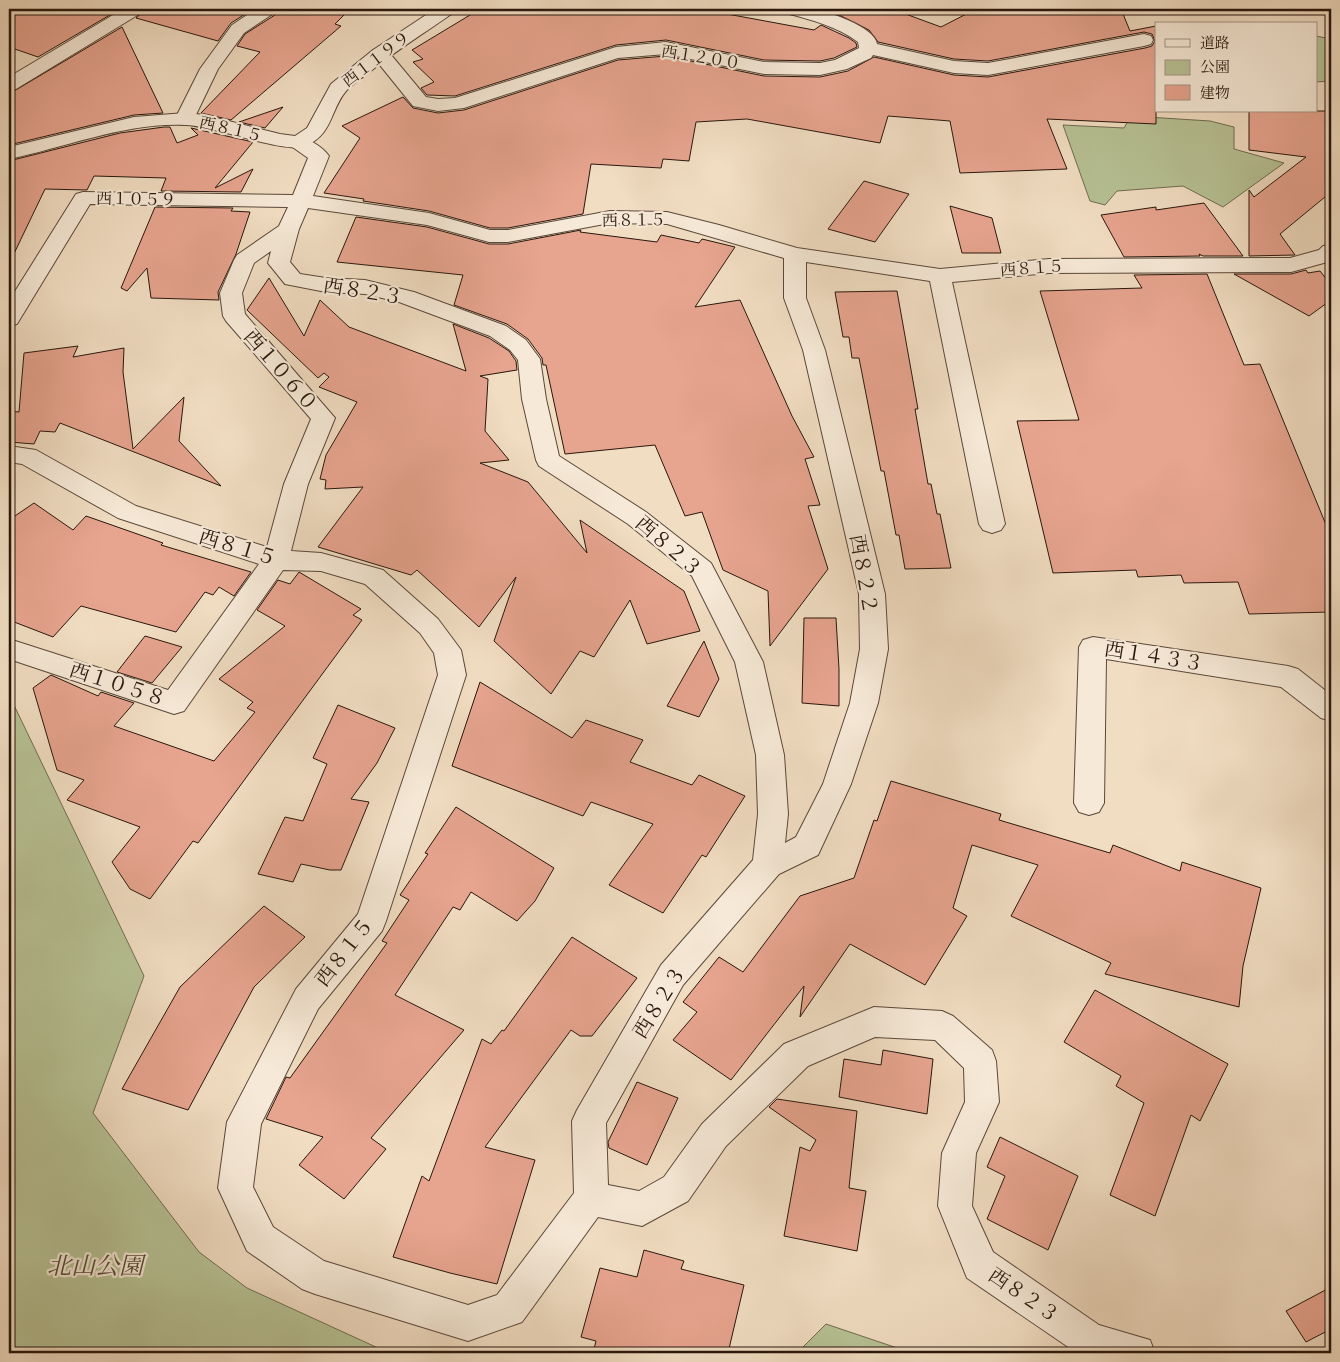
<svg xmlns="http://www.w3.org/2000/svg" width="1340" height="1362" font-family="'IM FELL Great Primer','Noto Serif JP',serif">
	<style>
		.green { fill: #b7c295; stroke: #706c51 }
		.building { fill: #e7a48f; stroke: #29170d }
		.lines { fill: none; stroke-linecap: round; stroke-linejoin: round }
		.minor-casing { stroke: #5b483a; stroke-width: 2 }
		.tertiary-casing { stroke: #5b483a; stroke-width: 2 }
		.minor { fill: #f6e9d7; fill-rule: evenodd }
		.tertiary { fill: #f6e9d7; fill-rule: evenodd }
		.labels { text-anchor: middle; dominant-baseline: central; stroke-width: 4.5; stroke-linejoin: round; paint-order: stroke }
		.far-street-label { font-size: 16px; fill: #29170d; stroke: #f6e9d7 }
		.street-label { font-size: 20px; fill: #29170d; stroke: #f6e9d7 }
		.near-park-label { font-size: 24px; font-style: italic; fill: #544a36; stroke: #f6e9d7 }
	</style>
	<rect width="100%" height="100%" fill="#f1ddc2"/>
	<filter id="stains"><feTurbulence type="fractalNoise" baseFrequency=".004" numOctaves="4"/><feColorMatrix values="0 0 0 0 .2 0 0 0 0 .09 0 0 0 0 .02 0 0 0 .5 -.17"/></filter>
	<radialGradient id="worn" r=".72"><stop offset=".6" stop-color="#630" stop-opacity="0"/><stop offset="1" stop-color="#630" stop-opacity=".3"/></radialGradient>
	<g class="green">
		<polygon points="1316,36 1331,39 1331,81 1316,82"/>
		<polygon points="1131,116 1210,121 1234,127 1234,149 1284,163 1223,207 1183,186 1117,191 1105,205 1090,201 1063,125 1124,128"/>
		<polygon points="9,698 12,701 144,976 93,1113 199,1252 247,1288 389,1353 9,1353"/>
		<polygon points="826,1324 912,1353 797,1353"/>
	</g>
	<g class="building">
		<polygon points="9,9 113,9 115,12 38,57 9,47"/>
		<polygon points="146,9 253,9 231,23 218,41 136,18"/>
		<polygon points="279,9 350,9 335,24 341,26 231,120 201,113 260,52 237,46 245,34 275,15"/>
		<polygon points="480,9 700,9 814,30 821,25 849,38 856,43 857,47 834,58 820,61 764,60 666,40 616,45 455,96 427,95 421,88 434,82 413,62 423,59 412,50"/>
		<polygon points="845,9 892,9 941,27 976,9 1121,9 1130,31 1156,26 1156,124 1047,119 1067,169 960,173 950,121 888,116 880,143 747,119 696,122 689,161 663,159 661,168 591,164 583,214 508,228 490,228 429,211 363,201 364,199 324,193 360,138 342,126 403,97 413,108 438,113 464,110 618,60 666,56 764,76 820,77 848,71 874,57 954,75 988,77 1145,48 1152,46 1155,41 1152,34 1144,32 988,61 954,59 878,42 869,30 837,14"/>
		<polygon points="122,27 163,113 134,115 9,145 9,94"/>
		<polygon points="283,107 265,128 239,122"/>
		<polygon points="1249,111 1331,111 1331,192 1280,234 1295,255 1249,256 1249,190 1254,197 1306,157 1249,150"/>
		<polygon points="164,127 170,127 177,143 198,135 191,128 253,142 215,188 253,169 241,192 161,191 166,178 94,176 87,190 45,189 9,264 9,161 120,133"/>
		<polygon points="864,181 909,194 875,242 828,229"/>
		<polygon points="1204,203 1243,256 1203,256 1199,254 1200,256 1124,257 1101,215 1156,207 1156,210"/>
		<polygon points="950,206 992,218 1001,253 962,253"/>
		<polygon points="155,207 233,208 231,211 250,212 236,254 218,292 219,300 151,298 147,268 127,291 121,288"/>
		<polygon points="356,217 427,227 489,244 508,244 581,230 580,232 657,242 661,235 699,243 702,239 735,247 695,307 740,300 792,416 814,457 805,459 820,505 808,506 828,569 770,646 768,591 723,570 702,512 685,516 655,445 565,454 546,365 543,365 542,358 528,339 507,324 454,305 463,275 337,262"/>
		<polygon points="1306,270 1308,273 1320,271 1331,285 1331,300 1309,316 1234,274 1291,274"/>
		<polygon points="1207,274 1244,365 1260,364 1331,537 1331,612 1249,614 1238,582 1184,583 1181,575 1138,577 1136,570 1053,573 1017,421 1079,420 1040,291 1142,288 1134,275"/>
		<polygon points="269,278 304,336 320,300 349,327 466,371 453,324 489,338 509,351 516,361 517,370 480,376 488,379 485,431 509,460 480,463 528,482 587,553 580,520 684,591 700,631 647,644 630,600 594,657 580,651 551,694 494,641 516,577 479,627 417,570 411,575 318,547 363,487 325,489 326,480 320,479 326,455 357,402 319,387 329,377 324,373 318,378 247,310"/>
		<polygon points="897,291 913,381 918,409 915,409 928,484 931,484 937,514 940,514 951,568 905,569 899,535 896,535 884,471 881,471 859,358 852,358 849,337 843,337 835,292"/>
		<polygon points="78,346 73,357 124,348 123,372 133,449 184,397 179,441 221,486 60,423 55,432 40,431 34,444 9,442 9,411 19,412 24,353"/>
		<polygon points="34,503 73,530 86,516 163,543 161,545 251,572 234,596 219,587 213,595 205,592 176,632 81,606 53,637 9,620 9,520"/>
		<polygon points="299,572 361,609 353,615 362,620 198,843 193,841 150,899 130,889 112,862 140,827 67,800 84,780 57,770 33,688 51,675 98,696 101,692 134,703 114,726 214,761 255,712 247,708 253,702 219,679 285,626 257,610 278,580 290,584"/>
		<polygon points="804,618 836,618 839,669 839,706 802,703"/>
		<polygon points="145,636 182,647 152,683 117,672"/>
		<polygon points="704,641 719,679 699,717 667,706"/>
		<polygon points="480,682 572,738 586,720 643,740 630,762 692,785 699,775 745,796 706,857 702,855 663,913 609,885 653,824 591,802 583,816 452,766"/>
		<polygon points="338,705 395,728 377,763 351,799 369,802 341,870 330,870 301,864 293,882 258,874 285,817 303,821 327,764 313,758"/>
		<polygon points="891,781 1001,814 999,820 1110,853 1113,845 1180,871 1182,862 1261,888 1243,966 1239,1007 1105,974 1111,963 1011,916 1038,865 972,845 953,908 967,916 925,985 850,944 800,1017 804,986 731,1080 673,1040 697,1012 683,1002 719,957 743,972 800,896 854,878 874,820 877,821"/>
		<polygon points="456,807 554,868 535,901 517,921 471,892 460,910 453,907 395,995 464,1030 371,1138 386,1149 344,1199 299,1165 323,1137 266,1119 286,1077 290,1078 387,943 382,941 409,900 400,895 428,854 425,853"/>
		<polygon points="264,906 305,937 254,987 188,1110 122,1089 180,987"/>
		<polygon points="572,937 637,978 592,1036 580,1036 571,1030 485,1147 535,1160 497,1284 450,1273 393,1257 422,1176 429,1181 482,1039 491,1044 502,1030 504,1031"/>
		<polygon points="1095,990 1228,1064 1200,1121 1191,1115 1155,1216 1110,1195 1144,1103 1116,1086 1121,1076 1064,1042"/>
		<polygon points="883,1050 933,1059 927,1114 839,1097 844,1059 881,1065"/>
		<polygon points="637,1082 678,1098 647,1165 609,1148 608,1142"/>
		<polygon points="777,1099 857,1111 849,1188 866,1191 857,1251 784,1236 800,1147 810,1151 816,1140 769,1107"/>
		<polygon points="1000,1137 1078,1176 1048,1250 987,1219 1005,1176 987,1167"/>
		<polygon points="644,1250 684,1261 681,1269 744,1285 728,1353 593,1353 596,1341 581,1337 600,1268 637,1277"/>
		<polygon points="1331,1287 1331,1329 1306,1342 1286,1311"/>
	</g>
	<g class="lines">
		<defs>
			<g id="minor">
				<polygon points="123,9 144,9 141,13 16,89 9,91 9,77"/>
				<polygon points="256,9 277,9 274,13 244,33 218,69 192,123 185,125 178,123 175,119 200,69 232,25"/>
				<path d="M 783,9 C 792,8 802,8 810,9 C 826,10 875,27 877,44 L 954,61 L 988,63 L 1144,34 L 1151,36 L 1153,40 L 1151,44 L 1144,46 L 988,75 L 954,73 L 873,55 L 871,58 L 847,69 L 820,75 L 764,74 L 666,54 L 618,58 L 464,108 L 438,111 L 413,106 L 371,54 L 373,50 L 380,48 L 387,50 L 426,97 L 438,99 L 455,98 L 616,47 L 666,42 L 764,62 L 820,63 L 835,60 L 859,48 L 858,42 C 837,26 811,20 786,13 Z"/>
				<path d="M 298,136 C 309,139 323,147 329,156 L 313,196 L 429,213 L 490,230 L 508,230 L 610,211 L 667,212 L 719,225 L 797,248 L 940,269 L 1049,259 L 1290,258 L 1319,250 L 1323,246 L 1331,245 L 1331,261 L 1291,272 L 1049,273 L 952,282 L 1005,524 L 1001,530 L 992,533 L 983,530 L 979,524 L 930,281 L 806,262 L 806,298 L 825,350 L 885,594 L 888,649 L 878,703 L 851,784 L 818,855 L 779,874 L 683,985 L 606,1123 L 608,1185 L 639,1191 L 664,1177 L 702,1124 L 784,1044 L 874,1007 L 942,1011 L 953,1016 L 992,1050 L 996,1061 L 999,1102 L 976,1153 L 972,1206 L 993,1252 L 1099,1325 L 1150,1340 L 1155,1353 L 1077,1353 L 967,1278 L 938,1206 L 942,1153 L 965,1102 L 964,1068 L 935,1040 L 875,1037 L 808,1066 L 726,1146 L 688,1201 L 642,1226 L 598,1217 L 522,1322 L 468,1341 L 315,1294 L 302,1289 L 247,1251 L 218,1188 L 227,1122 L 296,989 L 358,914 L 438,675 L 434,653 L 420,633 L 365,584 L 321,571 L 283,570 L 184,711 L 174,714 L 9,659 L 9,639 L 168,690 L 259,564 L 118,518 L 22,464 L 9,462 L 9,446 L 36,450 L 136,506 L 267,547 L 284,484 L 311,419 L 226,321 L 223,316 L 220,293 L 234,260 L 237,255 L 279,226 L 288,207 L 90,204 L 17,324 L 9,326 L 9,301 L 76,194 L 83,192 L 293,195 L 308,158 L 291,146 L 288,142 L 291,138 ZM 308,208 L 427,225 L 489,242 L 508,242 L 610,223 L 667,224 L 784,258 L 784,298 L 803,350 L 859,594 L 860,649 L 850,703 L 823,784 L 796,837 L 785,843 L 788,814 L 784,755 L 763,662 L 711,563 L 646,512 L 559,456 L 546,399 L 540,359 L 526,340 L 506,326 L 414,292 L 365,280 L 326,278 L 300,274 L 290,262 L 299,229 ZM 271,251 L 268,263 L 285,284 L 326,292 L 365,294 L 399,302 L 490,336 L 510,350 L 518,360 L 522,399 L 536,460 L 539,466 L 628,524 L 692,576 L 735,662 L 756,755 L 758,814 L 753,860 L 661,965 L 577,1110 L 572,1121 L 574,1193 L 497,1295 L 468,1305 L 324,1261 L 273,1227 L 253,1187 L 261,1124 L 318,1009 L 382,931 L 386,921 L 466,675 L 461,650 L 438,619 L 383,570 L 321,553 L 291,551 L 308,484 L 335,418 L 245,314 L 242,293 L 254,263 Z"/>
				<polygon points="1093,637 1288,666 1298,669 1331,695 1331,721 1321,718 1281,687 1106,659 1104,803 1099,812 1089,815 1079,812 1074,803 1079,647 1083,640"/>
			</g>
			<path id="tertiary" d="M 435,9 L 456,9 L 453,13 C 424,33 394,52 367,74 C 360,79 352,84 346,91 C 330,110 333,135 305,146 C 286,154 214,126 186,125 C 127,122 67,147 9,159 L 9,147 L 134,117 L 185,113 L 205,115 L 280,134 L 295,136 L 307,128 L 331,84 L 373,50 Z"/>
		</defs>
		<use href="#minor" class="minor-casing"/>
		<use href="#tertiary" class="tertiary-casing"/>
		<use href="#minor" class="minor"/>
		<use href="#tertiary" class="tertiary"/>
	</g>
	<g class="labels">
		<g class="far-street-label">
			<text transform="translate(701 57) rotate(9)">西１２００</text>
			<text transform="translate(376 59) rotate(-37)">西１１９９</text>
			<text transform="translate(231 129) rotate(13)">西８１５</text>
			<text transform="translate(136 199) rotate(1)">西１０５９</text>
			<text transform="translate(634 220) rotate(-1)">西８１５</text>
			<text transform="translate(1032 268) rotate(-4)">西８１５</text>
		</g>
		<g class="street-label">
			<text transform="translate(363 291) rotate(9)">西８２３</text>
			<text transform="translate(281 370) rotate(49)">西１０６０</text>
			<text transform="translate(669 546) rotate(41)">西８２３</text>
			<text transform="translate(238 547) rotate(17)">西８１５</text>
			<text transform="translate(864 574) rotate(80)">西８２２</text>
			<text transform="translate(1154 656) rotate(9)">西１４３３</text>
			<text transform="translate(118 684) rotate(18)">西１０５８</text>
			<text transform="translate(344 952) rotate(-52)">西８１５</text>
			<text transform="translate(659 1002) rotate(-58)">西８２３</text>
			<text transform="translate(1024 1295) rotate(34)">西８２３</text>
		</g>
		<g class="near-park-label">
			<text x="95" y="1266">北山公園</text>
		</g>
	</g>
	<rect width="1340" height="1362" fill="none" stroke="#f1ddc2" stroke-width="30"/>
	<rect x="10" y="10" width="1320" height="1342" fill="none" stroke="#29170d" stroke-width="2.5"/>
	<rect x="15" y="15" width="1310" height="1332" fill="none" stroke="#29170d"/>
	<rect x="1155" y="22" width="162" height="90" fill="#f6e9d7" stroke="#a49586"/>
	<rect x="1165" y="39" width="25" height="8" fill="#f6e9d7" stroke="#a49586"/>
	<text x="1200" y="48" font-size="15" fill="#29170d">道路</text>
	<rect x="1165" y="60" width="25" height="15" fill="#b7c295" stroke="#a49586"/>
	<text x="1200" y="72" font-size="15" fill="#29170d">公園</text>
	<rect x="1165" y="85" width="25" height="15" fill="#e7a48f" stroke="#a49586"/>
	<text x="1200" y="98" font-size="15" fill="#29170d">建物</text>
	<rect width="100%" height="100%" filter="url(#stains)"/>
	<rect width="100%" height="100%" fill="url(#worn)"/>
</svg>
